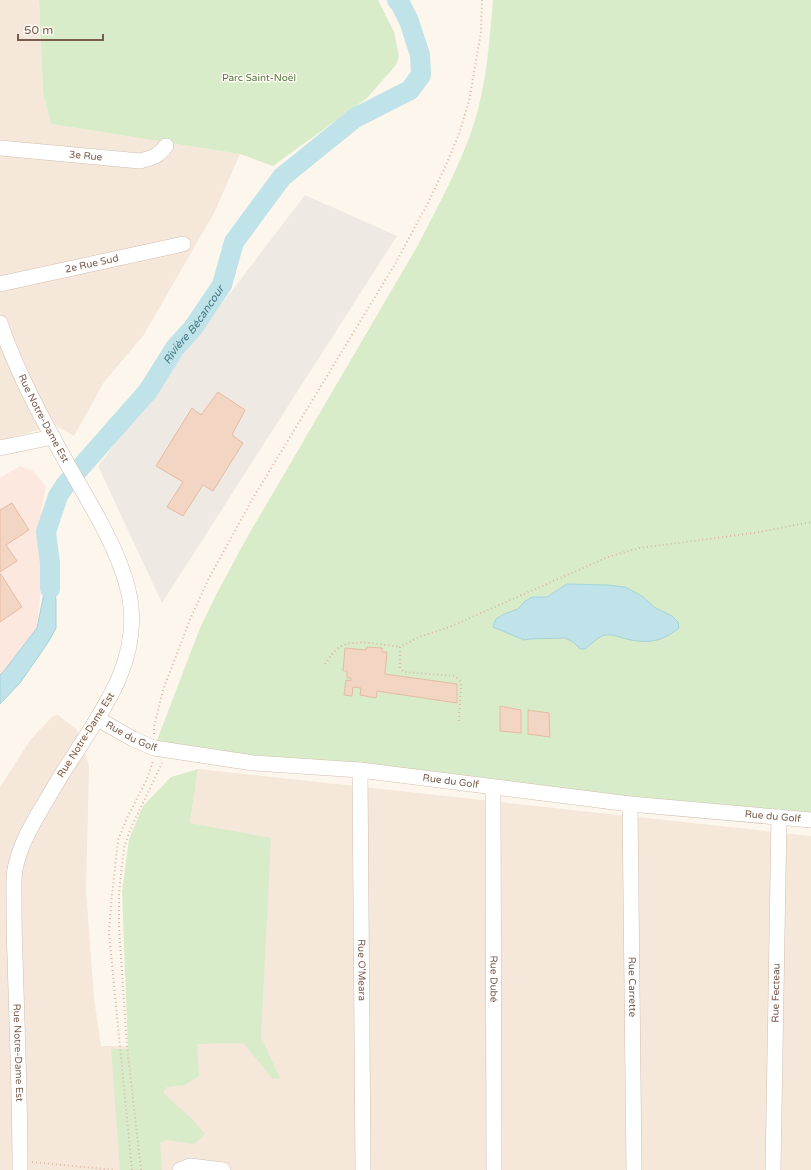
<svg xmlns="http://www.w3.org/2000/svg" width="811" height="1170" font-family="'Varela Round',sans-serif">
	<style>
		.residential { fill: #f5e8da }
		.commercial { fill: #fde8e0 }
		.industrial { fill: #efe9e4 }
		.green { fill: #d8ecc9 }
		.water { fill: #bfe3e8; stroke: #a5d3da }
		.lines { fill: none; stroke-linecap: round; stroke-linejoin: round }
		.river { stroke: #bfe3e8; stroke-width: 20 }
		.building { fill: #f3d5c3; stroke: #e6bba3 }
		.minor-casing { stroke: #d1beb0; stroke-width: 16 }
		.path { stroke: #d9b8a5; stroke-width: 2; stroke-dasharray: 1 3; stroke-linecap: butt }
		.minor { stroke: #fff; stroke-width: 15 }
		.labels { text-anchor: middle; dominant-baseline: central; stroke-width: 3; stroke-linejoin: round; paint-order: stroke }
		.park-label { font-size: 10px; fill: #537a41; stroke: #fffaf3 }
		.street-label { font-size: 10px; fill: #7a5c4d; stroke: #fffaf3 }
		.water-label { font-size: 11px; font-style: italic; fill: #437c86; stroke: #fffaf3 }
	</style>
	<rect width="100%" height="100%" fill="#fdf6ec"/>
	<g class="residential">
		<polygon points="0,0 39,0 43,93 51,124 240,154 214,213 143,336 104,382 74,436 55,425 0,441"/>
		<polygon points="58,715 77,730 89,765 86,890 94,998 101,1046 142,1046 190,823 198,769 811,836 811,1170 0,1170 0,787 31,739 53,716"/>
	</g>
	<polygon class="commercial" points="20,466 33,471 46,487 41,512 43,562 37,628 4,671 0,674 0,478"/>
	<polygon class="industrial" points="305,195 397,236 162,603 98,466"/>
	<g class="green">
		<polygon points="39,0 378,0 394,32 399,56 396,65 367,98 273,166 240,154 51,124 43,93"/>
		<path d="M 493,0 L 811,0 L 811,820 L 154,748 L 200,628 L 216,595 L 245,541 L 418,245 C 436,210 455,175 469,138 C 486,94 489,46 493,0 Z"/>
		<polygon points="198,769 190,823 271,838 261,1037 280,1078 273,1079 243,1043 197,1044 199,1076 185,1085 167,1087 163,1093 193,1120 205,1134 194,1144 167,1140 160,1143 162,1170 120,1170 111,1049 128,1049 122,892 129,839 143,806 171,777"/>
	</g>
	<g class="water">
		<polygon points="50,563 56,600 56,628 49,641 20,683 0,704 0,675 4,671 37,628"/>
		<path d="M 567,584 L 607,585 L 625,587 L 642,596 L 654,607 L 672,616 L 678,622 L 679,628 C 661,643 645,644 623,638 C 616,636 610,633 602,636 C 596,639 590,645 585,649 L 580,649 L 573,642 L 565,638 L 530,639 L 524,640 L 493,627 L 496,619 L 504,614 L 518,609 L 524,602 L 532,597 L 547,597 Z"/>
	</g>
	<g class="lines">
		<path class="river" id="s1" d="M 50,589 L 50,563 L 46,532 L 58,496 L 66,484 L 148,391 L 175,348 L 193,328 L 222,285 L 234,242 L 282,177 L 355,118 L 410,90 L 421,75 L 420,55 L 409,21 L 401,5 L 397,0"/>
	</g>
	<g class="building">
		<polygon points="218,392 245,410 232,435 243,443 213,491 203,485 183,516 167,507 183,482 156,466 192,408 201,415"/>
		<polygon points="12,503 29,530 6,545 17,561 0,572 0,510"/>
		<polygon points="0,573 22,607 0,622"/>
		<polygon points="367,647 382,648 382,652 387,652 385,674 457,684 457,703 377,691 376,698 360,695 361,688 353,687 352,696 344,695 346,680 351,681 351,678 347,678 347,671 343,671 345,648 366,650"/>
		<polygon points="500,706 521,710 521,733 500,731"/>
		<polygon points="528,710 549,713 550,737 528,734"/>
	</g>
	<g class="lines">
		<defs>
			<g id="minor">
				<path id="s2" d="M 0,148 L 140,161 C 152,158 159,156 166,146"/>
				<path id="s3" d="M 0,284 L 183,244"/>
				<path id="s4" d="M 0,323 C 16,370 40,415 64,458 C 88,501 126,558 131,607 C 137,665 102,711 73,757 C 61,774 51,793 40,811 C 30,828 20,846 16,865 C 13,875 14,886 14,897 C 14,916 14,936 15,956 C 17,1027 20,1099 20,1170"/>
				<polyline points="0,448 53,437"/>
				<path id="s5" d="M 98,719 L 133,739 L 154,748 L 253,763 L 360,770 L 630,804 L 811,820"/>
				<path id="s6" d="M 360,770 L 363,1170"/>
				<path id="s7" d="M 493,788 L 494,1170"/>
				<path id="s8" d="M 630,804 L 634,1170"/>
				<polyline points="180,1170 190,1166 223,1170"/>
				<path id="s9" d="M 773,1170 L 779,817"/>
			</g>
		</defs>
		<use href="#minor" class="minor-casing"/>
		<g class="path">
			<path d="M 325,664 C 329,659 332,653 337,649 C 351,637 382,645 400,647"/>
			<polyline points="459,721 461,684 459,680 455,676 404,672 400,668 400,647 419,637 447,628 608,557 639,548 754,533 811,522"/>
			<polyline points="154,734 154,727 163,690 191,617 209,578 253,498 395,264 428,203 446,165 459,134 469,101 481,32 482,0"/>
			<polyline points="32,1162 114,1170"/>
			<polyline points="132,1170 109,933 111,905 118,840 127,818 147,779 153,761"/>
			<polyline points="141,1170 127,1046 119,927 119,893 124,848 130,830 162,763"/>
		</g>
		<use href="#minor" class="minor"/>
	</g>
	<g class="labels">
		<g class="park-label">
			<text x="259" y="78">Parc Saint-Noël</text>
		</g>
		<g class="street-label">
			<text stroke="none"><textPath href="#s2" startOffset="86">3e Rue</textPath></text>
			<text stroke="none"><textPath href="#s3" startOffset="94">2e Rue Sud</textPath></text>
			<text stroke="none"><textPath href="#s4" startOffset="105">Rue Notre-Dame Est</textPath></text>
			<text transform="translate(86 735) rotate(-58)">Rue Notre-Dame Est</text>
			<text stroke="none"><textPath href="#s5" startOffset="38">Rue du Golf</textPath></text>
			<text stroke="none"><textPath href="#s5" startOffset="362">Rue du Golf</textPath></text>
			<text stroke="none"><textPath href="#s5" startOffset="686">Rue du Golf</textPath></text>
			<text stroke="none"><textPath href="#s6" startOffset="200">Rue O'Meara</textPath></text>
			<text stroke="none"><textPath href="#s7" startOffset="191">Rue Dubé</textPath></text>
			<text stroke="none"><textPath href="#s8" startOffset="183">Rue Carrette</textPath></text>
			<text stroke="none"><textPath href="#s9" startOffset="177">Rue Fecteau</textPath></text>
			<text stroke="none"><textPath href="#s4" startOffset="789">Rue Notre-Dame Est</textPath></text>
		</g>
		<g class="water-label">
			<text stroke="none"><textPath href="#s1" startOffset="314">Rivière Bécancour</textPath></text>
		</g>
	</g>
	<path d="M18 34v6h85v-6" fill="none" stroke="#7a5c4d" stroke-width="2"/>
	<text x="24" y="34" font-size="12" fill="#7a5c4d" stroke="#fffaf3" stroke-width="3" paint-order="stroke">50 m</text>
</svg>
